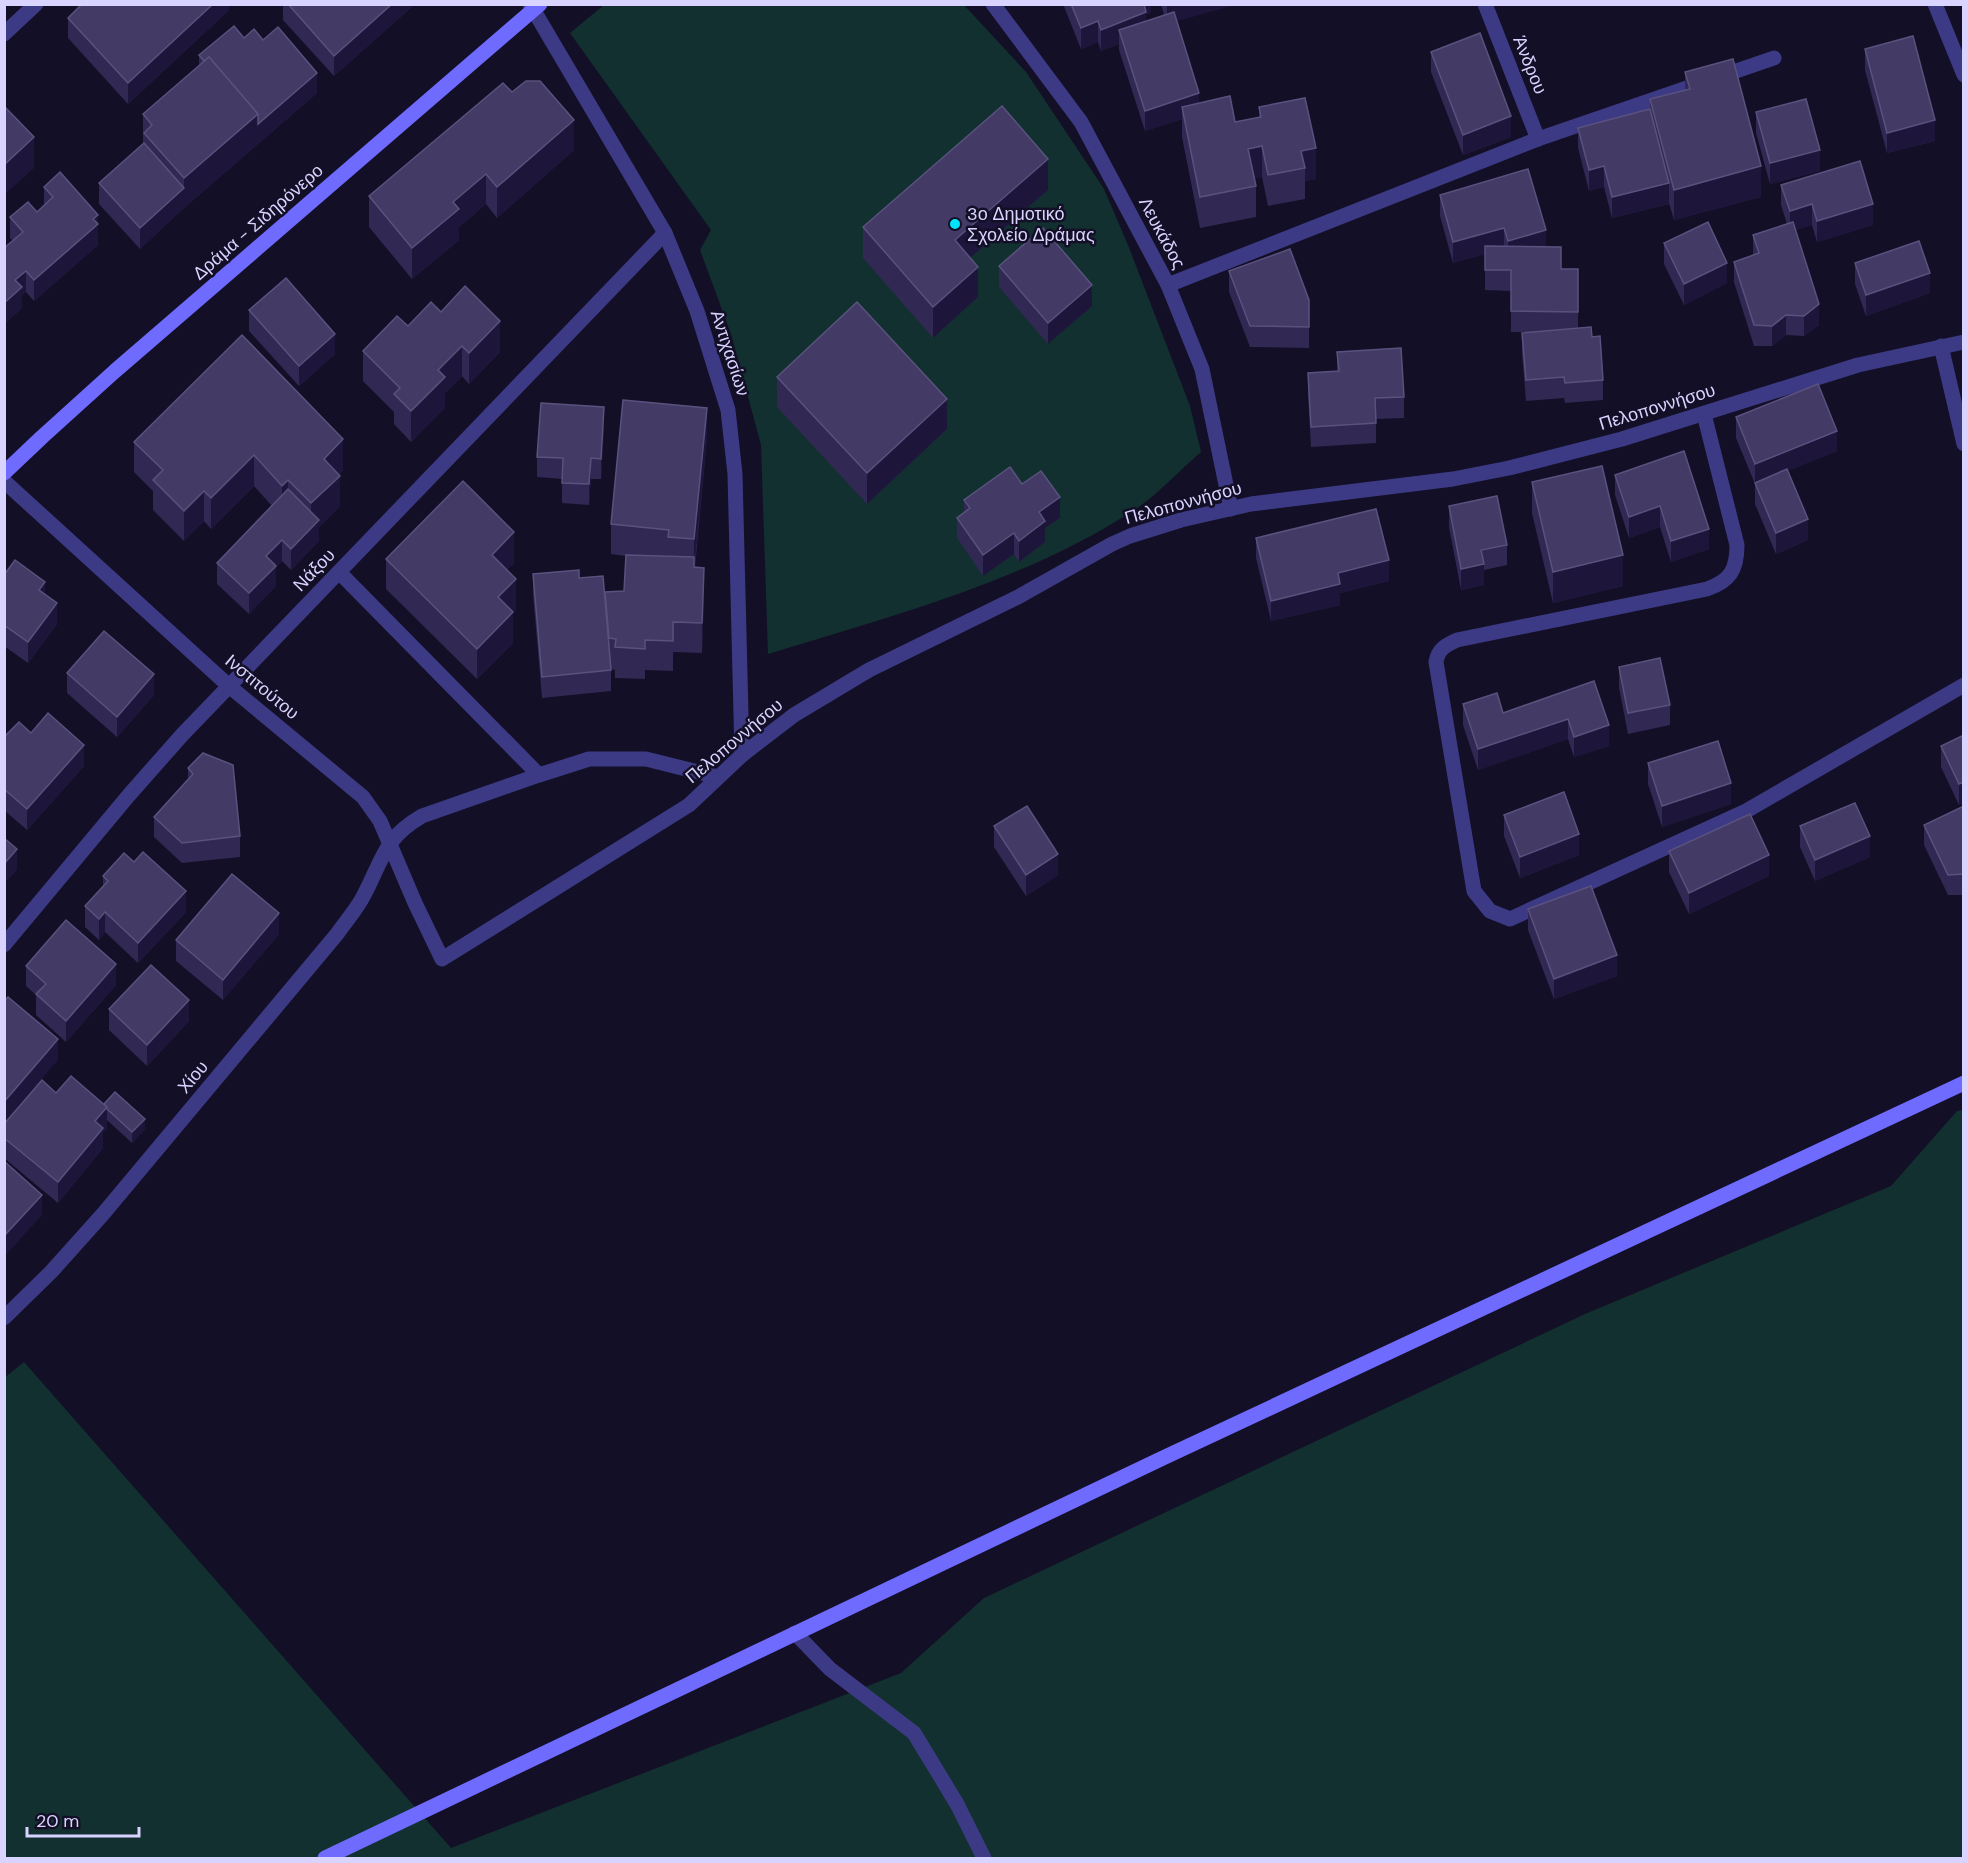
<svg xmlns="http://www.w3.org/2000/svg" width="1968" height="1863" font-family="'DM Sans',sans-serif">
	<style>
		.green { fill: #12302f }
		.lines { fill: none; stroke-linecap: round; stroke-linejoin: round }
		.street { stroke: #3d3a85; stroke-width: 15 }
		.secondary { stroke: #6f6bff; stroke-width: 15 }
		.wall { fill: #312854 }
		.shaded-wall { fill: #1d163a }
		.building { fill: #433a66; stroke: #5a527e; stroke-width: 1.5 }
		.poi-dot { fill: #00e5ff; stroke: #130f26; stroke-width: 2 }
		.labels { text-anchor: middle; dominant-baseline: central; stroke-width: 5; stroke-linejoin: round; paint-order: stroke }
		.street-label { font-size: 18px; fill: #d9d4ff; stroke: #130f26 }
		.poi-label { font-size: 18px; fill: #d9d4ff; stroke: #130f26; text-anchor: start }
	</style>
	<rect width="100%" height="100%" fill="#130f26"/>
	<g class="green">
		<path d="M 604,5 L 964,5 L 1026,72 L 1104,189 L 1128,245 L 1190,406 L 1201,452 C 1180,470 1159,493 1136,509 C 1024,582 894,615 768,654 L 761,445 L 731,334 L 700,250 L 711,230 L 570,33 Z"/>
		<polygon points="1963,1110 1963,1858 5,1858 4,1378 24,1362 451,1848 901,1673 984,1598 1585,1314 1891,1186 1957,1111"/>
	</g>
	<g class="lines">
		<g class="street">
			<polyline points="530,4 665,233 697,311 728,410 735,474 742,755"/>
			<polyline points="993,4 1081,122 1168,285 1202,369 1231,509"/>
			<polyline points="1485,4 1538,139"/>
			<polyline points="1935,4 1964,75"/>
			<polyline points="4,34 36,4"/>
			<polyline points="1168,285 1538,139 1774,58"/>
			<polyline points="1941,346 1964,444"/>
			<path d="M 1704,414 L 1737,545 C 1737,570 1730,581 1707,589 L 1457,640 C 1446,645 1438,649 1436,662 L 1474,891 L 1490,911 L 1510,919 L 1746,811 L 1964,685"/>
			<polyline points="4,481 229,686 363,797 380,821 415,903 442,959 689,805 742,755 794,715 869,670 1018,597 1112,544 1130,536 1181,520 1251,504 1453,479 1509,468 1622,439 1858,365 1964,342"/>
			<polyline points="339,572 539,775"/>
			<polyline points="4,945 129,795 182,735 665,233"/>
			<path d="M 4,1318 L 51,1272 L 103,1214 L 337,934 C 346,921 357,909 364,895 C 383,859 384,838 422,816 L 539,775 L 589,759 L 646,759 L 718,777"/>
			<polyline points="795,1633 830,1669 914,1733 957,1804 984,1858"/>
		</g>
		<g class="secondary">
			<polyline points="4,473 42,437 115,371 540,4"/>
			<polyline points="325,1858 1165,1457 1964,1083"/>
		</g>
	</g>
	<g class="wall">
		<polygon points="229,4 229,10 128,104 68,38 68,18"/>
		<polygon points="283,4 415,4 334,76 283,20"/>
		<polygon points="1063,4 1151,4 1151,13 1146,14 1146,21 1164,15 1161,4 1237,4 1176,21 1199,103 1235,122 1259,117 1259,107 1316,179 1305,181 1305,199 1268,206 1262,177 1254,178 1256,186 1256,217 1200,228 1182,137 1182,119 1145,131 1119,50 1119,44 1101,51 1098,42 1081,49"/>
		<polygon points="244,38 263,40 317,93 184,208 140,249 99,204 99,183 143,144 143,114 199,66 199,55"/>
		<polygon points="1865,49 1935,141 1887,153 1865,70"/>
		<polygon points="1431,52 1511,137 1463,155 1431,72"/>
		<polygon points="1685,72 1761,197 1674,220 1669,203 1669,204 1612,218 1604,187 1589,191 1578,148 1578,128 1650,109 1650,99 1685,90"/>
		<polygon points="1756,112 1820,171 1770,184 1756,133"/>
		<polygon points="574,150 497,218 486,204 459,227 459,240 412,279 369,227 369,196"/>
		<polygon points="1781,185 1873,225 1817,242 1812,225 1795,230 1819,325 1804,336 1786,335 1772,346 1754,346 1734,282 1734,262 1753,255 1753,235 1787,224 1781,205"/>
		<polygon points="44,187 98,215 98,245 34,301 26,292 22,295 22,308 4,324 4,248 13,241 10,238 10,217 37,212 44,205"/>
		<polygon points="1048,190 970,258 978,297 933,338 863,258 863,227"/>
		<polygon points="1440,195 1546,247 1561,269 1578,269 1578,328 1592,337 1603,380 1603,400 1565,403 1564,398 1526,401 1522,354 1522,333 1536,332 1511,332 1511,291 1485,290 1485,254 1453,263 1440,216"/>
		<polygon points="1664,243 1727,283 1684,305 1664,264"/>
		<polygon points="1855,263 1930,293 1866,316 1855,284"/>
		<polygon points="999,266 1092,306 1048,344 999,287"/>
		<polygon points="1229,271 1309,300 1309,348 1250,347 1229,292"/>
		<polygon points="249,310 335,354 299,386 249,331"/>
		<polygon points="441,312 500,352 469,384 462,376 445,393 445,408 411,442 394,424 394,412 363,381 363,351 408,326"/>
		<polygon points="242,335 343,470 339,475 340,506 319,527 319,541 291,570 282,561 276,567 276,586 249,614 217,584 217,563 272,506 254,486 211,529 204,521 184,541 153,510 153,491 134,472 134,442"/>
		<polygon points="1337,352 1404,397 1404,418 1376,419 1376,443 1311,447 1308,394 1308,373 1337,371"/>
		<polygon points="777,377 947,429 867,504 777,407"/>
		<polygon points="1736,417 1837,451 1787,471 1808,540 1776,554 1755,504 1755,484 1736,438"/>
		<polygon points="604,428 601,479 591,479 589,505 562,503 562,479 537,477 537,457"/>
		<polygon points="707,438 695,567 704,598 702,653 673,652 673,671 645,670 645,679 615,678 615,670 611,669 611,691 542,698 533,594 533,574 579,578 605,600 624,591 626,556 611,554 611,524"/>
		<polygon points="1684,451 1709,549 1671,562 1660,527 1629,538 1615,495 1615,475"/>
		<polygon points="1532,482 1623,586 1553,603 1532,513"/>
		<polygon points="1022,484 1060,518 1045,528 1045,542 1019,562 1014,554 983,576 957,538 957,518 964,513 964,500"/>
		<polygon points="1449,506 1507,545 1507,565 1484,570 1484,585 1461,590 1449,527"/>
		<polygon points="1256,538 1389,581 1340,593 1340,605 1271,621 1256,558"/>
		<polygon points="386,559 514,563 507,570 516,609 513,613 513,643 477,679 386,589"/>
		<polygon points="4,575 45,594 57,624 28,663 4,646"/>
		<polygon points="1619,667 1670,705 1670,725 1628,734 1619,688"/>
		<polygon points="67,673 154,695 117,737 67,693"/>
		<polygon points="1594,681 1609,746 1574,757 1568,739 1478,770 1463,725 1463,704 1503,713"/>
		<polygon points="31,733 84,766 27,830 4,810 4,737"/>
		<polygon points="1964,735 1964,802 1959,805 1941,767 1941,746"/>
		<polygon points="203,753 240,836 240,857 182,863 154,837 154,817 188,779 188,768"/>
		<polygon points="1648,763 1731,804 1662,827 1648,784"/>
		<polygon points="1964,806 1964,895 1948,895 1924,845 1924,825"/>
		<polygon points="1504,815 1579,855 1520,878 1504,836"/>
		<polygon points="994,826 1058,875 1026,896 994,847"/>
		<polygon points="1800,826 1870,857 1815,881 1800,847"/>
		<polygon points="1669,851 1769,876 1689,914 1669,872"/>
		<polygon points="134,862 186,912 138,963 105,932 99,940 85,927 85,906 103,887 103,876"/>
		<polygon points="1528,909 1617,976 1554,999 1528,930"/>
		<polygon points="279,934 223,1000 176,961 176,940"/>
		<polygon points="26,966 116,985 66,1042 36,1015 36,995 26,986"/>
		<polygon points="109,1009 189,1021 147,1066 109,1030"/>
		<polygon points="56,1093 104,1104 145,1129 132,1143 107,1120 107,1128 103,1132 103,1148 58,1203 4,1158 4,1124"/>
	</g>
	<g class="shaded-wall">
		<polygon points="213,4 229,4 229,10 128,104 128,83"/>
		<polygon points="392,4 415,4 334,76 334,56"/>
		<polygon points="1140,4 1151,4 1151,13 1146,14 1146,33 1119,30 1119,44 1101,51 1101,30"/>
		<polygon points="1167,4 1237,4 1167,24"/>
		<polygon points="1098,21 1098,42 1081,49 1081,28"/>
		<polygon points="317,73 317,93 184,208 140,249 140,228 184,188 184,178 258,114"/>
		<polygon points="1199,93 1199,113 1182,107 1182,119 1145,131 1145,111"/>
		<polygon points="1511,116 1511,137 1463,155 1463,135"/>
		<polygon points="574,120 574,150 497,218 497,187"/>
		<polygon points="1935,120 1935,141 1887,153 1887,133"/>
		<polygon points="34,137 34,168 4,195 4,165"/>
		<polygon points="1262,146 1262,177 1248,180 1248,149"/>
		<polygon points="1316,148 1316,179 1305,181 1305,168 1301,151"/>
		<polygon points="1820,150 1820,171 1770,184 1770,163"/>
		<polygon points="1048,159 1048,190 955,271 955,240"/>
		<polygon points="1604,166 1604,187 1589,191 1589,170"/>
		<polygon points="1761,166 1761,197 1674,220 1674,190"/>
		<polygon points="486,174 486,204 459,227 459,240 412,279 412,248 453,202"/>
		<polygon points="1669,183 1669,204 1612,218 1612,197"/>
		<polygon points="1812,204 1812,225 1790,232 1790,211"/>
		<polygon points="1873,204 1873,225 1817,242 1817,221"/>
		<polygon points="98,215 98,245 34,301 34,280"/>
		<polygon points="1504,228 1504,249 1453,263 1453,242"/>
		<polygon points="1546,230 1546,251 1508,262 1508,241"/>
		<polygon points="1727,263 1727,283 1684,305 1684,284"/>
		<polygon points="978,267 978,297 933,338 933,307"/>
		<polygon points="26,271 26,292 22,295 22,308 4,324 4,303 15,280"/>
		<polygon points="1930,273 1930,293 1866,316 1866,295"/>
		<polygon points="1092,285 1092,306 1048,344 1048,323"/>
		<polygon points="1819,304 1819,325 1804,336 1804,316"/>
		<polygon points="1786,315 1786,335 1772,346 1772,326"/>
		<polygon points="500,321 500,352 469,384 469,353"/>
		<polygon points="335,334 335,354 299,386 299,366"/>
		<polygon points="462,346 462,376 445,393 445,408 411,442 411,411 438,370"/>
		<polygon points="947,399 947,429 867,504 867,473"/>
		<polygon points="604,407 604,428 601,479 601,459"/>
		<polygon points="707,408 707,438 694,570 694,539"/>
		<polygon points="1837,431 1837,451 1755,484 1755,464"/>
		<polygon points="343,439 343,470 324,490 324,459"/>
		<polygon points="254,455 254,486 211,529 211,498"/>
		<polygon points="591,458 591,479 589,505 589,484"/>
		<polygon points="340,476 340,506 319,527 319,541 291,570 291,549 311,527 311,503"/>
		<polygon points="288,480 288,510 282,516 282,486"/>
		<polygon points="204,491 204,521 184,541 184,511"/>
		<polygon points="1060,497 1060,518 1045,528 1045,542 1019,562 1019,541 1039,512"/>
		<polygon points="1660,506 1660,527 1629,538 1629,517"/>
		<polygon points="1808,519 1808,540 1776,554 1776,533"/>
		<polygon points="1709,529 1709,549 1671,562 1671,541"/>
		<polygon points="514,532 514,563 492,586 492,555"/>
		<polygon points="1014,533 1014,554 983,576 983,555"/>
		<polygon points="282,540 282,561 276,567 276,586 249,614 249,593 266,556"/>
		<polygon points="1623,555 1623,586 1553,603 1553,572"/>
		<polygon points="1389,560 1389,581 1340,593 1340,605 1271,621 1271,601 1338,573"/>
		<polygon points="1484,564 1484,585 1461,590 1461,569"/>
		<polygon points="704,568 704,598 702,653 702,623"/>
		<polygon points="516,579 516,609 513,613 513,643 477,679 477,649 498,597"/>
		<polygon points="45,582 45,603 39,590"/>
		<polygon points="57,603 57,624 28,663 28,642"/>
		<polygon points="154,674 154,695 117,737 117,717"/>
		<polygon points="1568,719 1568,739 1478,770 1478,749"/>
		<polygon points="1609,725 1609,746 1574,757 1574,737"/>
		<polygon points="84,745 84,766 27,830 27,809"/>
		<polygon points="1964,782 1964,802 1959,805 1959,784"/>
		<polygon points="1731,783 1731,804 1662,827 1662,806"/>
		<polygon points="1579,834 1579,855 1520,878 1520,857"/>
		<polygon points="1870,836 1870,857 1815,881 1815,860"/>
		<polygon points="17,849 17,870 4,884 4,864"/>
		<polygon points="1058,854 1058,875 1026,896 1026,875"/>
		<polygon points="1769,855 1769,876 1689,914 1689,893"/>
		<polygon points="186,891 186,912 138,963 138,943"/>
		<polygon points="105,912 105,932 99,940 99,919"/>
		<polygon points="279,913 279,934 223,1000 223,980"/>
		<polygon points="1617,955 1617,976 1554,999 1554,979"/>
		<polygon points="116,964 116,985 66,1042 66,1021"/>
		<polygon points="189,1000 189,1021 147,1066 147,1045"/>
		<polygon points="58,1039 58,1060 4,1123 4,1102"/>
		<polygon points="107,1107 107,1128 103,1132 103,1148 58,1203 58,1182 95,1121"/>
		<polygon points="145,1119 145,1129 132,1143 132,1132"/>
		<polygon points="42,1195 42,1215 4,1257 4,1236"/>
	</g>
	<g class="building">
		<polygon points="82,4 213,4 128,83 68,18"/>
		<polygon points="288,4 392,4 334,56"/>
		<polygon points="1071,4 1144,4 1146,12 1101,30 1098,21 1081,28"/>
		<polygon points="1174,12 1199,93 1145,111 1119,30"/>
		<polygon points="234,26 244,38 254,29 263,40 278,27 317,73 258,124 258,114 209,57 204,61 199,55"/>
		<polygon points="1480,33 1511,116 1463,135 1431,52"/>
		<polygon points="1913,36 1935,120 1887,133 1865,49"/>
		<polygon points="209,57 258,114 184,178 144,133 152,125 143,114"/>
		<polygon points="1733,59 1761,166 1674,190 1650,99 1690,89 1685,72"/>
		<polygon points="526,81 540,81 574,120 497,187 486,174 453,202 459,209 412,248 369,196 503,83 512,92"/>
		<polygon points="1230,96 1235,122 1261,117 1259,107 1305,98 1316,148 1301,151 1305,168 1268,175 1262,146 1248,149 1256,186 1200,197 1182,107"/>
		<polygon points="1806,99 1820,150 1770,163 1756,112"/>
		<polygon points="4,106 34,137 4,165"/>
		<polygon points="1002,106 1048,159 955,240 978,267 933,307 863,227"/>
		<polygon points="1650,109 1669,183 1612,197 1604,166 1589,170 1578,128"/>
		<polygon points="144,143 184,188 140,228 99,183"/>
		<polygon points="1860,161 1873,204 1817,221 1812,204 1790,211 1781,185"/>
		<polygon points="1528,169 1546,230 1508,241 1504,228 1453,242 1440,195"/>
		<polygon points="60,172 98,215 93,219 98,224 34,280 26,271 15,280 22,287 4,303 4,248 23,232 10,217 28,202 37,212 53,197 44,187"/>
		<polygon points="1708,222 1727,263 1684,284 1664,243"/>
		<polygon points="1793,222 1819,304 1804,316 1786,315 1772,326 1754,325 1734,262 1759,253 1753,235"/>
		<polygon points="1043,228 1092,285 1048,323 999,266"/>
		<polygon points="1919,241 1930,273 1866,295 1855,263"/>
		<polygon points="1485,246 1561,247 1561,269 1578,269 1578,312 1511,311 1511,270 1485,270"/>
		<polygon points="1290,249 1309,300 1309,327 1250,326 1229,271"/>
		<polygon points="286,278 335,334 299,366 249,310"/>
		<polygon points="465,286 500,321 469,353 462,346 438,370 445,377 411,411 394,394 400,388 363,351 397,316 408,326 431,302 441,312"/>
		<polygon points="857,302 947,399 867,473 777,377"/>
		<polygon points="1591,327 1592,337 1600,336 1603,380 1565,383 1564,377 1526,380 1522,333"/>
		<polygon points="242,335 343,439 324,459 340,476 311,503 288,480 282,486 254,455 211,498 204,491 184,511 153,480 163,470 134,442"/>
		<polygon points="1401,348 1404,397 1375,398 1376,423 1311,427 1308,373 1339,371 1337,352"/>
		<polygon points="1818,384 1837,431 1755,464 1736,417"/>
		<polygon points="623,400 707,408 694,539 668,537 669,530 611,524"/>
		<polygon points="541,403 604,407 601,459 591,458 589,484 562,483 563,458 537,457"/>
		<polygon points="1684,451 1709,529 1671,541 1660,506 1629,517 1615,475"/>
		<polygon points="1602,466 1623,555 1553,572 1532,482"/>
		<polygon points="1010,467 1022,484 1041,471 1060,497 1039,512 1045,521 1019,541 1014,533 983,555 957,518 970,508 964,500"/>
		<polygon points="1787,469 1808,519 1776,533 1755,483"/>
		<polygon points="463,481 514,532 492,555 516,579 498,597 513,612 477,649 386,559"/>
		<polygon points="288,489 319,520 291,549 282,540 266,556 276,566 249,593 217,563"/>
		<polygon points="1497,496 1507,545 1481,550 1484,564 1461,569 1449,506"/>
		<polygon points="1376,509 1389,560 1338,573 1340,584 1271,601 1256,538"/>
		<polygon points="626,555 694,557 694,567 704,568 702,623 673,622 673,641 645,640 645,649 615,647 616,639 609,638 605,592 624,591"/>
		<polygon points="15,560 45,582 39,590 57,603 28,642 4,625 4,575"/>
		<polygon points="579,570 579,578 603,576 611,670 542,677 533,574"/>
		<polygon points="104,631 154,674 117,717 67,673"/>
		<polygon points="1660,658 1670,705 1628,713 1619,667"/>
		<polygon points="1594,681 1609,725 1574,737 1568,719 1478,749 1463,704 1497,693 1503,713"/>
		<polygon points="48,713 84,745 27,809 4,789 4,737 19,722 31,733"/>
		<polygon points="1964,735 1964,782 1959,784 1941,746"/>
		<polygon points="1718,741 1731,783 1662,806 1648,763"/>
		<polygon points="203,753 233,765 240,836 182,843 154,817 193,774 188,768"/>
		<polygon points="1564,792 1579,834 1520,857 1504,815"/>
		<polygon points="1855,803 1870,836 1815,860 1800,826"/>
		<polygon points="1027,806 1058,854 1026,875 994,826"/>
		<polygon points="1964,806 1964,874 1948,875 1924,825"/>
		<polygon points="1750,814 1769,855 1689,893 1669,851"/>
		<polygon points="4,838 17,849 4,864"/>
		<polygon points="143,852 186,891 138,943 105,912 99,919 85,906 108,881 103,876 124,853 134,862"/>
		<polygon points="232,874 279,913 223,980 176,940"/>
		<polygon points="1591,886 1617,955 1554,979 1528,909"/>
		<polygon points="66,920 116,964 66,1021 36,994 46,984 26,966"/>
		<polygon points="151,965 189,1000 147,1045 109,1009"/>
		<polygon points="8,997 58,1039 4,1102 4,1001"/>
		<polygon points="71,1076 107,1107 95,1121 103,1128 58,1182 4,1138 4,1124 42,1080 56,1093"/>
		<polygon points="115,1092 145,1119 132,1132 107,1109 107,1107 104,1104"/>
		<polygon points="4,1161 42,1195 4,1236"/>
	</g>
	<circle class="poi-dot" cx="955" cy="224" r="6"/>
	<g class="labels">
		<g class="street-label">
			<text transform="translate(1530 65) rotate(68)">Άνδρου</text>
			<text transform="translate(258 222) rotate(-41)">Δράμα - Σιδηρόνερο</text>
			<text transform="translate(1162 233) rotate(62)">Λευκάδος</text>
			<text transform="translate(730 353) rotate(72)">Αντιχασίων</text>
			<text transform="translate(1657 407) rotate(-17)">Πελοποννήσου</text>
			<text transform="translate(1183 503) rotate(-15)">Πελοποννήσου</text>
			<text transform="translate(314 570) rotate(-46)">Νάξου</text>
			<text transform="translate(262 687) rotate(40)">Ινστιτούτου</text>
			<text transform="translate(734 741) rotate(-40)">Πελοποννήσου</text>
			<text transform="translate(193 1077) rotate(-50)">Χίου</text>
		</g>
		<g class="poi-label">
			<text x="967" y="214">3ο Δημοτικό<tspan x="967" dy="21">Σχολείο Δράμας</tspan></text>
		</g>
	</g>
	<rect width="1968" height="1863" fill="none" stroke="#d9d4ff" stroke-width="12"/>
	<path d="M27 1827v9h112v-9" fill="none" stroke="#d9d4ff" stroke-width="3"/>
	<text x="36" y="1827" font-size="18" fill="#d9d4ff" stroke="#130f26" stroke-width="4.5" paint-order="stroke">20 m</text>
</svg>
